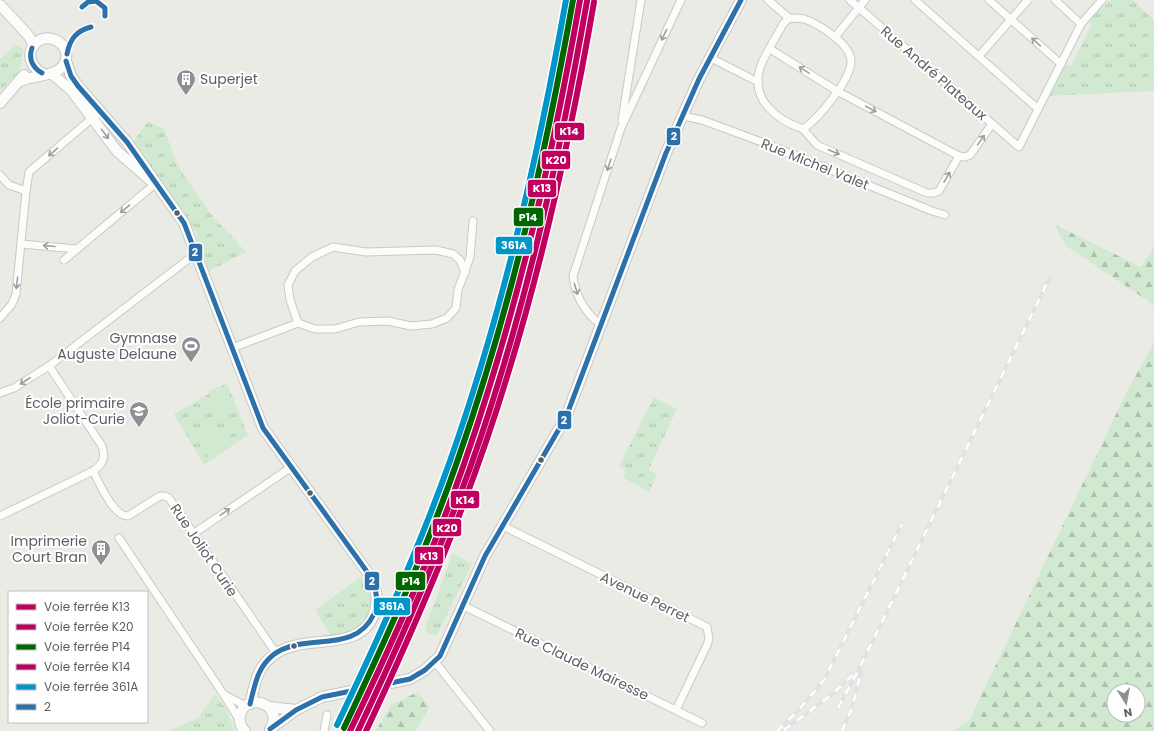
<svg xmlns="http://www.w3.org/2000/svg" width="1154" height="731" font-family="Poppins,sans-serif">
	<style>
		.grass { fill: url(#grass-tufts) }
		.forest { fill: url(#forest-firs); fill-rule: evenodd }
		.garden { fill: #d2e9d1 }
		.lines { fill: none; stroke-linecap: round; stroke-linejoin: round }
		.street-casing { stroke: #c8c9c8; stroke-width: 9 }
		.secondary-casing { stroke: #c7c8c6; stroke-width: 12 }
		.street { stroke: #fcfcfb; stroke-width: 7 }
		.secondary { stroke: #fcfcfb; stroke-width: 10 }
		.rail-casing { stroke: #e2e2e2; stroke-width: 4 }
		.rail { stroke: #fff; stroke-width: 2.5; stroke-dasharray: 8; stroke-linecap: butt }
		.bus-1-casing { stroke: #fff; stroke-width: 8 }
		.bus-1 { stroke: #2d71aa; stroke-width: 5 }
		.rail-1-casing { stroke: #fff; stroke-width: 9 }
		.rail-2-casing { stroke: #fff; stroke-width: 9 }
		.rail-3-casing { stroke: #fff; stroke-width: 9 }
		.rail-4-casing { stroke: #fff; stroke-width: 9 }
		.rail-5-casing { stroke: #fff; stroke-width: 9 }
		.rail-1 { stroke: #bf005f; stroke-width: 6 }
		.rail-2 { stroke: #bf005f; stroke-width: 6 }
		.rail-3 { stroke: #060; stroke-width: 6 }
		.rail-4 { stroke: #bf005f; stroke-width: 6 }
		.rail-5 { stroke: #0096ca; stroke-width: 6 }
		.oneway { stroke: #9b9ea0 }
		.bus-dot { fill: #5b5f64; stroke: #fff; stroke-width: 1.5 }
		.labels { text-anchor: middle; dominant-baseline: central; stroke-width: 4; stroke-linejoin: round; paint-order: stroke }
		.street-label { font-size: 14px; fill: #5b5f64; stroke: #fff }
		.poi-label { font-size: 14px; fill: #5b5f64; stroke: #fff; text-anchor: end }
		.line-badge { stroke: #fff; stroke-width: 1.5 }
		.badge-label { font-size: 11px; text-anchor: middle; font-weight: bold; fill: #fff }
	</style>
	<defs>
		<pattern id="grass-tufts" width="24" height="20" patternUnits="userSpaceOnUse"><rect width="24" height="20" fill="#d2e9d1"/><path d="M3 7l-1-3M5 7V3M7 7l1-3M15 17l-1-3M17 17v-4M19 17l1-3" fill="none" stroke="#adc0ad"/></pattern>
		<pattern id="forest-firs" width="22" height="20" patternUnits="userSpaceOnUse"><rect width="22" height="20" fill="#d2e9d1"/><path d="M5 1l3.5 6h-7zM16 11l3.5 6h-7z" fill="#adc0ad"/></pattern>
	</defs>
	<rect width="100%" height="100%" fill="#ebebe6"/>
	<g class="grass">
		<polygon points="1110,0 1133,0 1154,20 1154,91 1048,96 1064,64 1071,67 1091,25 1089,20"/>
		<polygon points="16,45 24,50 19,72 0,91 0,59"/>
		<polygon points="147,121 164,129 177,164 210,213 246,252 209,271 196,233 184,212 154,177 132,144"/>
		<polygon points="227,383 248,435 204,465 174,414"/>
		<polygon points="654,397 677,409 649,469 657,474 649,492 624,478 625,470 619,466"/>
		<polygon points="453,553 472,564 437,635 429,634 425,628"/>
		<path d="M 361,577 C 374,595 377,618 355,631 C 349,634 338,634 331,636 L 315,610 Z"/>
		<polygon points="215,694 227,710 234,731 169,731 198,718"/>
	</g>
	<g class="forest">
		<polygon points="1054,224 1141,267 1154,247 1154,305 1066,246"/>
		<path d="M 1154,343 L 1154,731 L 953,731 L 970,719 L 1127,391 ZM 1114,691 L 1138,691 L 1138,715 L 1114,715 Z"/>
		<polygon points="418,692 430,707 415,731 376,731 391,705"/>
	</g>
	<g class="garden">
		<polygon points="218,386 231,406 221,413 208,392"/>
		<polygon points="216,425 230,445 210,459 196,439"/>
	</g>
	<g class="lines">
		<defs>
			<g id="street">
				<polyline points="768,0 789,18"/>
				<polyline points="850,0 1019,147 1081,24 1102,0"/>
				<polyline points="915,0 1038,109"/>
				<polyline points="989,0 1061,64"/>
				<polyline points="1055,0 1081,24"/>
				<path d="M 789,18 C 794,18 799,18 804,19 C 819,24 849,43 851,60 C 852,79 818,119 803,129 C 777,120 750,100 760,68 C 765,53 776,38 783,24 Z"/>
				<polyline points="835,37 865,0"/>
				<polyline points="770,49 837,91 959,156 965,157 970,155 992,124"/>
				<polyline points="979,56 1028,0"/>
				<polyline points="711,58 758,82"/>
				<polyline points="683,116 702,120 767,144 932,211 945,215"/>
				<polyline points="622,120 641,0"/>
				<polyline points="803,129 817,145 927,193 934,193 939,191 959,156"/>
				<polyline points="0,175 9,185 26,191"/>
				<polyline points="21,244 77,249"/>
				<polyline points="64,260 155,184"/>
				<polyline points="0,318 12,304 16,294 26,191 29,172 96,115"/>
				<polyline points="298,323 290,300 288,285 295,271 312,257 333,247 366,252 436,250 453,254 460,260 465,273"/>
				<path d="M 600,324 C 585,313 575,295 573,276 L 621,128 L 681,0"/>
				<polyline points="232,348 298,323 315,329 335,329 359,322 388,321 411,326 432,324 447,318 456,308 458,290 470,257 473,221"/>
				<path d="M 49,366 L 102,446 C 106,458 103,464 93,471 C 100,484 113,516 128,516 L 160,496 L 165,496 L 169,498 L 276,653"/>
				<polyline points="0,393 14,388 49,366 190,258 196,255"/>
				<polyline points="0,516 93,471"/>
				<polyline points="503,526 707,627 709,639 707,645 676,710"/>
				<polyline points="193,534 290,468"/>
				<polyline points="119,538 224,695 240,721"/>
				<polyline points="462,605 702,723"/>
				<polyline points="435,662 490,731"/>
				<polyline points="225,695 246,706"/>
				<polyline points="324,731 327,715"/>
			</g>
			<g id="secondary">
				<polyline points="0,5 28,35 34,45"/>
				<path d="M 66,61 L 71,76 L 78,86 L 127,142 L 184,223 L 263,428 L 368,573 C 376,585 379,597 375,611 C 363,655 306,632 275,654 C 255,669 256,682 250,704"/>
				<polyline points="52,74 71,90 117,151 150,180"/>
				<path d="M 21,81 C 35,74 60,77 65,62 C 73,43 45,29 33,46 C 26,57 33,69 44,74"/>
				<polyline points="0,103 24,75"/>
				<polyline points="269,707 296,710"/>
				<polyline points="270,729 296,710 322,697 410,679 425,670 440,656 485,556 566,417 666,153 699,79 741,0"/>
				<path d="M 245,731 C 241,727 239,722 240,716 C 244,691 286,703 270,730"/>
			</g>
		</defs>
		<use href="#street" class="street-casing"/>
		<use href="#secondary" class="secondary-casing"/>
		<use href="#street" class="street"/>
		<use href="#secondary" class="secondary"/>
		<defs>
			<g id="rail">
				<polyline points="838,708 858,671 1049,279"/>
				<polyline points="784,730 830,696 853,675"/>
				<polyline points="777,731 797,712 824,680 902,524"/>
				<polyline points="842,731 852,708 861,672"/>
			</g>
		</defs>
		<use href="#rail" class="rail-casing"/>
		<use href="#rail" class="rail"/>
		<defs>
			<g id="bus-1">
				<polyline points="82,7 88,2 96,1 105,8 105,16"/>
				<path d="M 32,48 C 28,59 33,68 42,73"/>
				<path d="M 67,54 C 70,39 76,31 91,27"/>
				<path d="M 66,61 L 71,76 L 78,86 L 127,142 L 184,223 L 263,428 L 368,573 C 375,585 380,600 374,614 C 354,656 305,631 273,655 C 257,668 255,685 250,704"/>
				<polyline points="270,729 296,710 322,697 410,679 425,670 440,656 485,556 566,417 666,153 699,79 741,0"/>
			</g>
		</defs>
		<use href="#bus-1" class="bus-1-casing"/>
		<use href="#bus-1" class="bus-1"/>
		<defs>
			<path id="rail-1" d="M 350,731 C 392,644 432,556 464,464 C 517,312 552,159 580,0"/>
			<path id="rail-2" d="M 358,731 C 399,645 437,558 470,468 C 524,317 559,160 587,1"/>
			<path id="rail-3" d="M 344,728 C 385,641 425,554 457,462 C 510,312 545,157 573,0"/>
			<path id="rail-4" d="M 366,731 C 420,616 470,499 507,377 C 545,254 572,129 594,2"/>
			<path id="rail-5" d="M 337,725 C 379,638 418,551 450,461 C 503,311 538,156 566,0"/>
		</defs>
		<use href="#rail-1" class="rail-1-casing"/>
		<use href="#rail-2" class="rail-2-casing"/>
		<use href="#rail-3" class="rail-3-casing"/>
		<use href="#rail-4" class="rail-4-casing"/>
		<use href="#rail-5" class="rail-5-casing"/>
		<use href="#rail-1" class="rail-1"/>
		<use href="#rail-2" class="rail-2"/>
		<use href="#rail-3" class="rail-3"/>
		<use href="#rail-4" class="rail-4"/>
		<use href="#rail-5" class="rail-5"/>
	</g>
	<defs><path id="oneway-shaft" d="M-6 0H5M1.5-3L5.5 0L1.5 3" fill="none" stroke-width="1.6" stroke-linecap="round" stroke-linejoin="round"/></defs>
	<g class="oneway">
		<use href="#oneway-shaft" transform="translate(664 35) rotate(115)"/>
		<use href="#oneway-shaft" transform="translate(1036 42) rotate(-138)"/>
		<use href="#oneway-shaft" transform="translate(804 70) rotate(-148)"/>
		<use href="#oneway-shaft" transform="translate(871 109) rotate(28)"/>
		<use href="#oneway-shaft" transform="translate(105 134) rotate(54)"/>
		<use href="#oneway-shaft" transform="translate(981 140) rotate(-55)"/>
		<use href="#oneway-shaft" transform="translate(53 152) rotate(139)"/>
		<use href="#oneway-shaft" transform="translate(834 152) rotate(23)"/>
		<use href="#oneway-shaft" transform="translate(609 165) rotate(108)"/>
		<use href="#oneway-shaft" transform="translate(947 177) rotate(-60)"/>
		<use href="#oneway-shaft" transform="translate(125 209) rotate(140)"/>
		<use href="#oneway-shaft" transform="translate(49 246) rotate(-175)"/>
		<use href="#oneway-shaft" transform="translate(17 283) rotate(96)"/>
		<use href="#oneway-shaft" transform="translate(576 289) rotate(73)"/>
		<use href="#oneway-shaft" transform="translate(25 381) rotate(147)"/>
		<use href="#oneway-shaft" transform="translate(225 512) rotate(-35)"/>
	</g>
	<defs>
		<symbol id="building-pin" viewBox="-11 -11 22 30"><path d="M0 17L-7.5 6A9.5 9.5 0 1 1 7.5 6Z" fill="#8d9092" stroke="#fff"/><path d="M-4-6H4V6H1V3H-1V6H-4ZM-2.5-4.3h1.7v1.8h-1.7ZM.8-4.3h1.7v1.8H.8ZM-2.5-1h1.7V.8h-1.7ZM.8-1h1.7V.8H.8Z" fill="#fff"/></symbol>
		<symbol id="stadium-pin" viewBox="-11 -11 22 30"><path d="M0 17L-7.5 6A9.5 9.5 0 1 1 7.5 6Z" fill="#8d9092" stroke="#fff"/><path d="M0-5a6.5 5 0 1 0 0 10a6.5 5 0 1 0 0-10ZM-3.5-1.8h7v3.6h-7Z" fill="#fff"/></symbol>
		<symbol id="school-pin" viewBox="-11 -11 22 30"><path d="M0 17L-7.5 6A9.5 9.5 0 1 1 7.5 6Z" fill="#8d9092" stroke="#fff"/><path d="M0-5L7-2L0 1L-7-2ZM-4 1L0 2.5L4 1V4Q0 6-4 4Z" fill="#fff"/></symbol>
	</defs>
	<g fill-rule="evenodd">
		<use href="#building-pin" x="175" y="68" width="22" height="30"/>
		<use href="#stadium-pin" x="180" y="335" width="22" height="30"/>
		<use href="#school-pin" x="128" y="400" width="22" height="30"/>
		<use href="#building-pin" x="90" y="538" width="22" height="30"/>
	</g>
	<g class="bus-dot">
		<circle cx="177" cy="213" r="3.5"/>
		<circle cx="541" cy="460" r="3.5"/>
		<circle cx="310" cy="493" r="3.5"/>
		<circle cx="294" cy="646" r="3.5"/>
	</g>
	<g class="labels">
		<g class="street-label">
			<text transform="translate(934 73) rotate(41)">Rue André Plateaux</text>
			<text transform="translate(815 164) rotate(22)">Rue Michel Valet</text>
			<text transform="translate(204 550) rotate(56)">Rue Joliot Curie</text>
			<text transform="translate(645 597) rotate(26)">Avenue Perret</text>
			<text transform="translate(582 664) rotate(26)">Rue Claude Mairesse</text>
		</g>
		<g class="poi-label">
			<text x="200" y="79" text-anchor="start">Superjet</text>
			<text x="177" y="338">Gymnase<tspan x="177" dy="16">Auguste Delaune</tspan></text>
			<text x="125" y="403">École primaire<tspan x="125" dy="16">Joliot-Curie</tspan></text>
			<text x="87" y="541">Imprimerie<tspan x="87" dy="16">Court Bran</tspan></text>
		</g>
	</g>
	<g class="line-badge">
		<rect x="554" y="122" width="31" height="19" rx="4" fill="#bf005f"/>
		<rect x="666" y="127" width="15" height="19" rx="4" fill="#2d71aa"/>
		<rect x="541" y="150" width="30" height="20" rx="4" fill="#bf005f"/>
		<rect x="527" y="179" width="30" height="19" rx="4" fill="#bf005f"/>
		<rect x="513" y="207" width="31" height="20" rx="4" fill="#060"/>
		<rect x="495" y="236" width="38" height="19" rx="4" fill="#0096ca"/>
		<rect x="188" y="243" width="15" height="19" rx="4" fill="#2d71aa"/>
		<rect x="557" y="410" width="15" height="20" rx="4" fill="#2d71aa"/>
		<rect x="450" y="490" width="30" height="19" rx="4" fill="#bf005f"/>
		<rect x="432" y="518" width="30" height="19" rx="4" fill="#bf005f"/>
		<rect x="414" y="546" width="30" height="19" rx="4" fill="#bf005f"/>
		<rect x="395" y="571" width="31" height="20" rx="4" fill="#060"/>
		<rect x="364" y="571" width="16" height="20" rx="4" fill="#2d71aa"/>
		<rect x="373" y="597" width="38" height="19" rx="4" fill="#0096ca"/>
	</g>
	<g class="badge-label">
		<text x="569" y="135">K14</text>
		<text x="674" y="140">2</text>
		<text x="556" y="164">K20</text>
		<text x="542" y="192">K13</text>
		<text x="528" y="221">P14</text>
		<text x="514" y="249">361A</text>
		<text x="195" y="256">2</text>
		<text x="564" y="424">2</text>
		<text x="465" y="504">K14</text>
		<text x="447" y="532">K20</text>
		<text x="429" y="560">K13</text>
		<text x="411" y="585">P14</text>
		<text x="372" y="585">2</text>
		<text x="392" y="610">361A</text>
	</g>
	<rect x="8" y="591" width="140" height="132" fill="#ffffff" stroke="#bdbfc1"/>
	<rect x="16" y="604" width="20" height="6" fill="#bf005f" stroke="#bdbfc1"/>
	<text x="44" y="611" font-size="12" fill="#5b5f64">Voie ferrée K13</text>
	<rect x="16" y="624" width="20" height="6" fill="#bf005f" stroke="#bdbfc1"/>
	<text x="44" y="631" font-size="12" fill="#5b5f64">Voie ferrée K20</text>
	<rect x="16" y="644" width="20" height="6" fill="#006600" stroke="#bdbfc1"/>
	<text x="44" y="651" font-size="12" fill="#5b5f64">Voie ferrée P14</text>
	<rect x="16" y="664" width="20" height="6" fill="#bf005f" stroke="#bdbfc1"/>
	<text x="44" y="671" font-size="12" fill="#5b5f64">Voie ferrée K14</text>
	<rect x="16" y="684" width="20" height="6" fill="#0096ca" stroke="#bdbfc1"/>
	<text x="44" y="691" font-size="12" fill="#5b5f64">Voie ferrée 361A</text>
	<rect x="16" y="704" width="20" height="6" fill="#2d71aa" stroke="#bdbfc1"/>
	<text x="44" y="711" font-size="12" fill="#5b5f64">2</text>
	<g transform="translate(1126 703) rotate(169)"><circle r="19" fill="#ffffff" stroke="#bdbfc1"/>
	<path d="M0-3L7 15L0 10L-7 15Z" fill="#8d9092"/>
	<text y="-6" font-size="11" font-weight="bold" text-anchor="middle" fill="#5b5f64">N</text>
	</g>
</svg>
